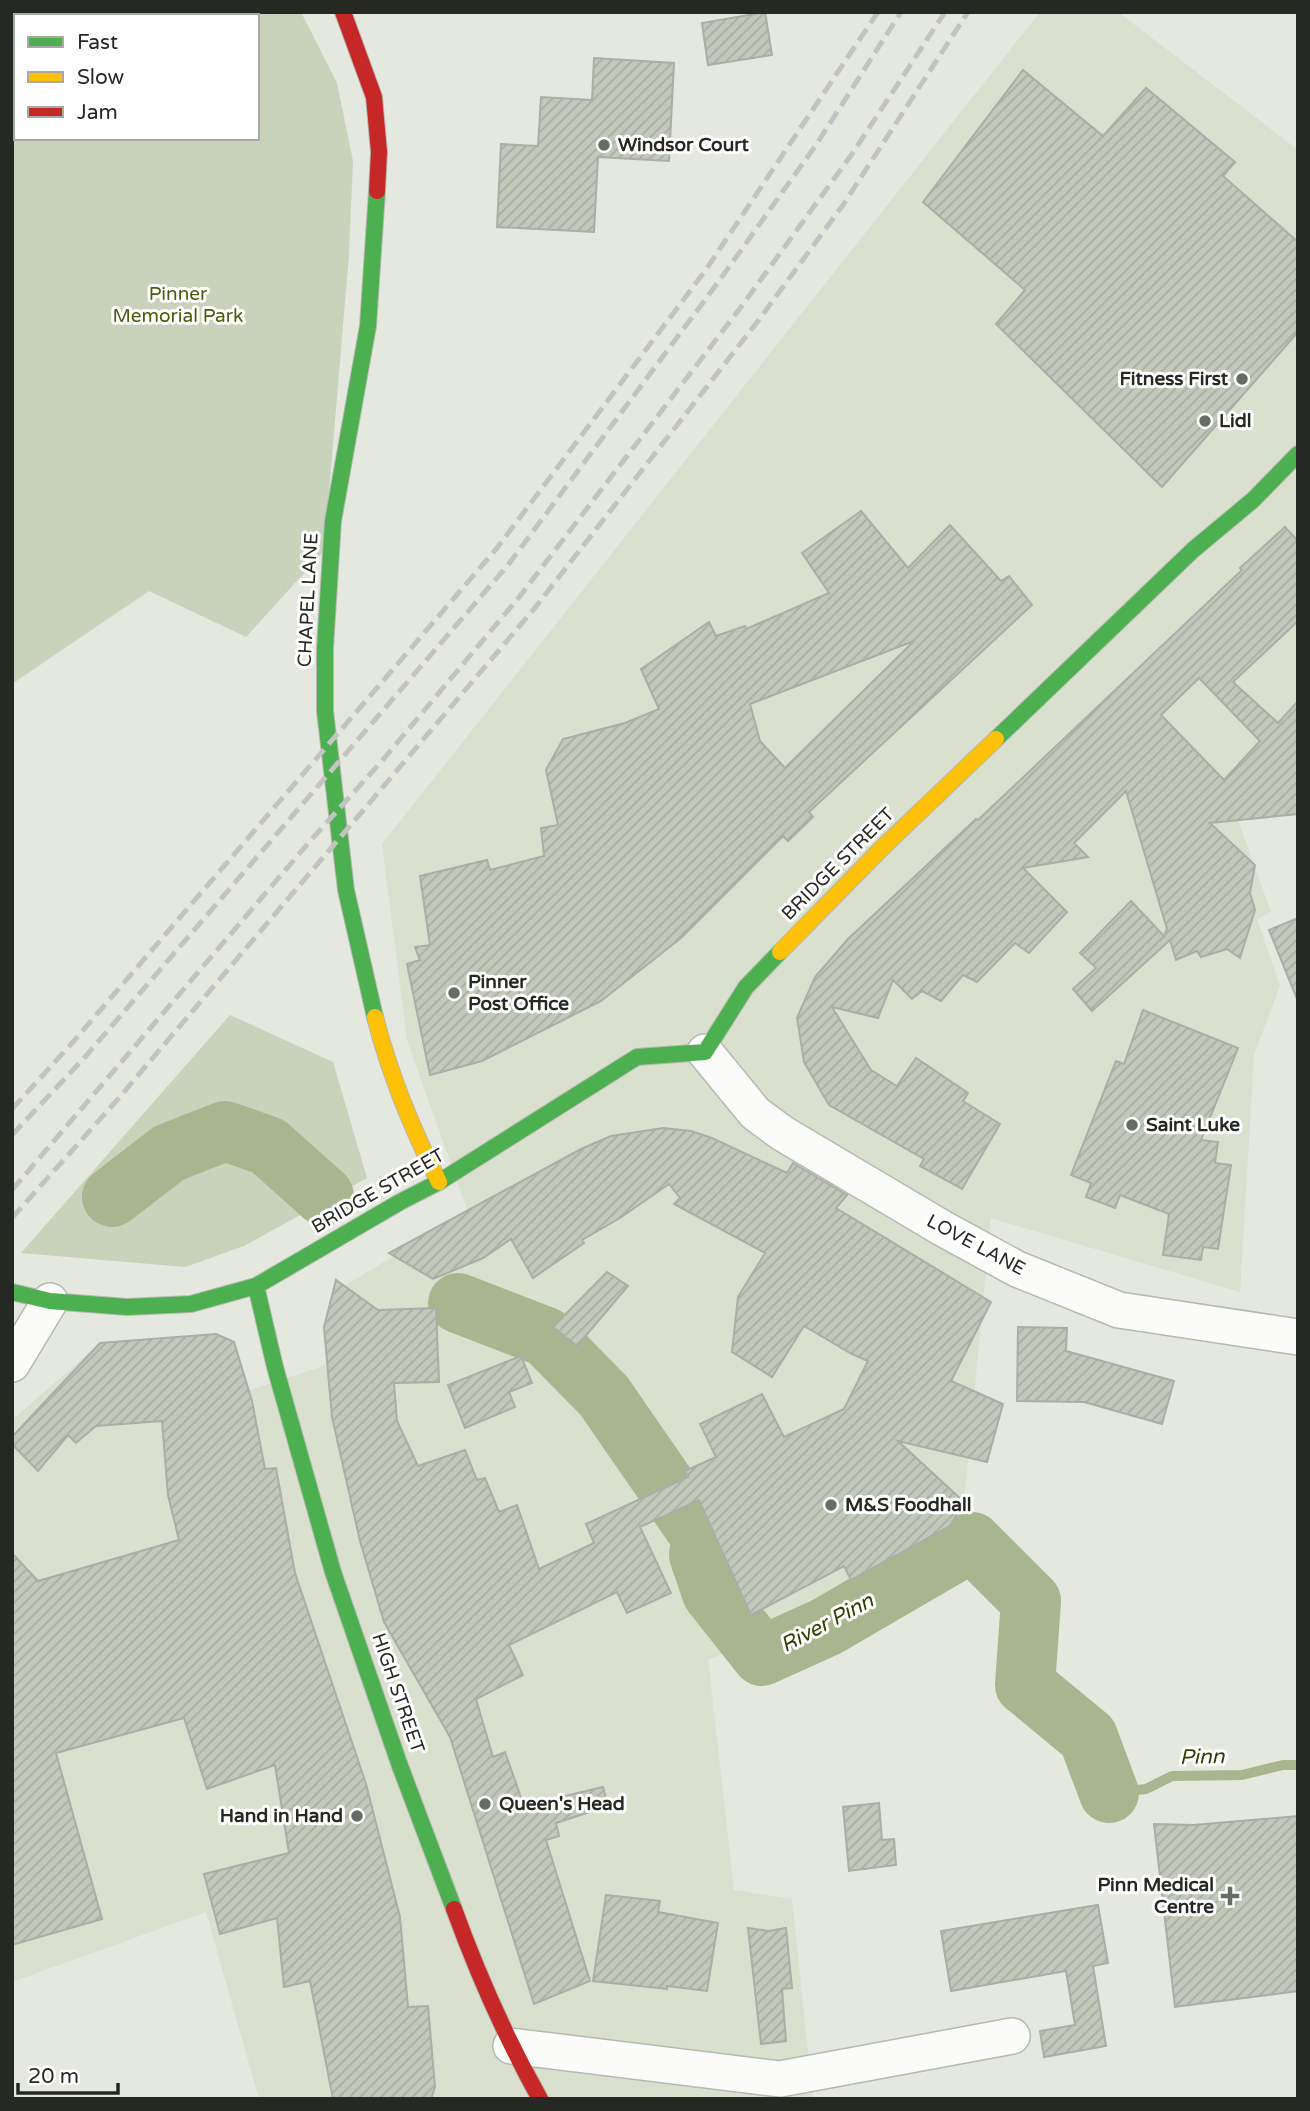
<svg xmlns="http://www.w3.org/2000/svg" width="1310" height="2111" font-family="'Varela Round',sans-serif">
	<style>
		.built { fill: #d9e0ce }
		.park { fill: #c9d2bb; fill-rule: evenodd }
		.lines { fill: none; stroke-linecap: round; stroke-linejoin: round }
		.stream { stroke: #a8b690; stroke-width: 10 }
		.river { stroke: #a8b690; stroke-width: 60 }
		.building { fill: url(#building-hatch); stroke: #abada6; stroke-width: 2; fill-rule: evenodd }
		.street-casing { stroke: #b6b9b2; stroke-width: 38 }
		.fast-casing { stroke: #b6b9b2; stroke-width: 18 }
		.slow-casing { stroke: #b6b9b2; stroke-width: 18 }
		.jam-casing { stroke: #b6b9b2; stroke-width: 18 }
		.street { stroke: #fbfcfa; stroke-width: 35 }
		.fast { stroke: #4caf50; stroke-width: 16 }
		.slow { stroke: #ffc107; stroke-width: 16 }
		.jam { stroke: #c62828; stroke-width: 16 }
		.rail { stroke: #c3c3c1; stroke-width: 5; stroke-dasharray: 14 7; stroke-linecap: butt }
		.poi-dot { fill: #686c64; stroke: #fff; stroke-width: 2.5 }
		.labels { text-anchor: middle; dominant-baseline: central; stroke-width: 6; stroke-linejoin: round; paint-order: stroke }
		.poi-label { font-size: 19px; font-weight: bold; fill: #262923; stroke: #fff; text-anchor: start }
		.park-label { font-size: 19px; fill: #475d0d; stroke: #fff }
		.street-label { font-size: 19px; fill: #262923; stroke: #fff }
		.water-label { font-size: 21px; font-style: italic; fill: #2f3f03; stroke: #fff }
	</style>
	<defs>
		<pattern id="building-hatch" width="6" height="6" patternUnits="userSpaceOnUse" patternTransform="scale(1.75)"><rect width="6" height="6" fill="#c3c9ba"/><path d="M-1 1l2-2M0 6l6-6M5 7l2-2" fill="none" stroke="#a7ada0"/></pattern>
	</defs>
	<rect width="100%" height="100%" fill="#e4e8de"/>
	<polygon class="built" points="1040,12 1118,12 1298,150 1298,755 1235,764 1225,784 1271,912 1257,919 1280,986 1254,1055 1240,1292 991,1218 961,1534 820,1612 708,1660 734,1890 792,1899 813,2099 259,2099 206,1912 12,1982 12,1420 89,1353 223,1342 244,1392 326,1365 332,1293 468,1212 407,1040 382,844"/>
	<g class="park">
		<path d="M 12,12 L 301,12 L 337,83 L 353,161 L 349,254 L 324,551 L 246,637 L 149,591 L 12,684 ZM 16,16 L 257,16 L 257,138 L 16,138 Z"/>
		<polygon points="230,1015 333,1062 367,1178 244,1246 185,1267 21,1253"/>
	</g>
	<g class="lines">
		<polyline class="stream" points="1109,1793 1146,1789 1172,1776 1242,1775 1283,1765 1298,1765"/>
		<g class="river">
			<polyline points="112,1197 169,1153 225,1131 268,1146 324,1196"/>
			<polyline points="458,1303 546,1337 604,1396 702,1538 699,1555 712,1593 762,1656 826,1627 972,1542 1031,1601 1025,1685 1088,1737 1109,1793"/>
		</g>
	</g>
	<g class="building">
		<polygon points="765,12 772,55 708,65 702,23"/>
		<polygon points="594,58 674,63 669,161 598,157 594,232 497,227 501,144 538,146 541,97 592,100"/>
		<polygon points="1023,70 1103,136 1146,88 1235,162 1223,176 1298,242 1298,332 1162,487 996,324 1025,290 923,202"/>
		<path d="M 861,511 L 908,568 L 950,525 L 1001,581 L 1009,576 L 1032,605 L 809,812 L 813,817 L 788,841 L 783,836 L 681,938 L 601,1001 L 482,1061 L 430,1075 L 407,964 L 420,960 L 415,947 L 430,945 L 420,876 L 487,860 L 490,870 L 544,856 L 541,828 L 558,825 L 546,770 L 563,739 L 625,723 L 659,709 L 641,669 L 709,622 L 716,636 L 745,626 L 746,629 L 829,593 L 802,553 ZM 914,641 L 785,768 L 760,741 L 750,704 Z"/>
		<path d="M 1285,527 L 1298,541 L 1298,621 L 1233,682 L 1278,723 L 1298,701 L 1298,814 L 1210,823 L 1255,865 L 1250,893 L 1255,910 L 1240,958 L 1227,949 L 1201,957 L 1197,951 L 1176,960 L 1170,940 L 1092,1011 L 1073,989 L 1096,968 L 1080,953 L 1131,901 L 1164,936 L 1167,929 L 1126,791 L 1074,843 L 1088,857 L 1023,868 L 1067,912 L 1029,953 L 1015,943 L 977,982 L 963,975 L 941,1001 L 922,991 L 912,999 L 893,980 L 878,1018 L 832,1007 L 871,1070 L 897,1086 L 916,1058 L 968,1093 L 963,1101 L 1000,1124 L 962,1189 L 920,1166 L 924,1159 L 829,1105 L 804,1062 L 797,1018 L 815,977 L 848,939 L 976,819 L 978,820 L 1242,570 L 1240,568 ZM 1199,678 L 1260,741 L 1224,780 L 1161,715 Z"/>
		<polygon points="1298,918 1298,999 1297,999 1269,930"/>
		<polygon points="1143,1010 1238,1048 1201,1140 1218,1142 1215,1163 1231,1165 1218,1249 1203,1247 1201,1260 1163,1255 1169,1214 1120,1195 1115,1208 1086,1197 1091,1183 1071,1175 1116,1061 1124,1064"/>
		<polygon points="663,1128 691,1131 712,1138 787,1173 793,1163 847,1195 836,1208 991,1302 951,1381 1003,1404 987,1462 898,1441 964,1502 950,1526 851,1580 844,1566 751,1615 699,1500 640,1527 671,1593 627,1613 617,1592 509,1645 523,1675 476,1699 493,1757 505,1752 524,1806 603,1787 608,1806 556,1823 559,1836 546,1840 590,1981 534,2004 450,1737 384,1622 360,1541 332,1417 324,1327 336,1280 378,1310 436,1308 439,1382 394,1383 397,1421 418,1466 465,1450 477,1480 485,1478 499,1512 517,1505 539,1569 594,1543 586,1524 688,1477 685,1471 716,1457 700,1424 762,1394 784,1437 844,1409 868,1361 852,1354 804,1326 772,1377 732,1352 738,1297 765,1253 674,1204 680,1198 669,1184 620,1218 582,1240 584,1243 533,1278 511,1239 483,1258 433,1279 389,1253 581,1149 611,1136"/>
		<polygon points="607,1272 628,1286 577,1346 553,1327"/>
		<polygon points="1018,1327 1067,1328 1066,1351 1174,1381 1162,1424 1084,1402 1017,1401"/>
		<polygon points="216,1334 234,1342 252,1401 265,1469 276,1468 295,1573 366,1784 400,1917 408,2007 428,2006 435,2087 431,2099 333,2099 310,1981 284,1987 277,1918 220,1934 204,1874 289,1853 275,1765 207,1789 184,1718 56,1753 102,1919 12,1945 12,1553 38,1581 179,1540 168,1495 162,1421 96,1426 76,1443 68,1435 38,1471 12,1444 12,1437 100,1343"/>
		<polygon points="521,1356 532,1383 509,1392 515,1407 465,1428 448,1385"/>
		<polygon points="879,1803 882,1840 894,1839 896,1865 849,1871 843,1807"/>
		<polygon points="1298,1816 1298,1991 1175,2007 1154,1824 1193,1825"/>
		<polygon points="606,1895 660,1901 658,1912 718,1923 707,1991 667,1986 667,1989 593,1981"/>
		<polygon points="1098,1905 1108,1963 1093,1966 1106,2046 1044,2057 1040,2031 1075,2025 1066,1971 951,1991 941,1931"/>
		<polygon points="748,1928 769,1931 786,1928 792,1988 782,1989 786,2041 761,2044"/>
	</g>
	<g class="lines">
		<defs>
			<g id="street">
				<polyline points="705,1052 755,1113 782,1133 942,1228 1017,1269 1119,1310 1298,1337"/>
				<polyline points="12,1364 50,1301"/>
				<polyline points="511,2046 780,2079 1012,2036"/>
			</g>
			<g id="fast">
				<polyline points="996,739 1193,550 1253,500 1298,454"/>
				<polyline points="375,1017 346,890 325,711 325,648 333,521 368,326 377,191"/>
				<polyline points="256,1286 275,1367 333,1572 400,1766 454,1909"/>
				<polyline points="12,1292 50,1301 127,1307 191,1304 256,1286 400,1202 439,1182 637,1057 705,1052 746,987 780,952"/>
			</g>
			<g id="slow">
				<polyline points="780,952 882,848 996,739"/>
				<path d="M 375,1017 C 390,1075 412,1129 439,1182"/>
			</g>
			<g id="jam">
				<polyline points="343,12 374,97 379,152 377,191"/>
				<path d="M 454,1909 C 478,1975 506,2038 540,2099"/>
			</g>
		</defs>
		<use href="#street" class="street-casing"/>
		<use href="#fast" class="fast-casing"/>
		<use href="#slow" class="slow-casing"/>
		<use href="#jam" class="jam-casing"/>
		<use href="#street" class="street"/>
		<use href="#fast" class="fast"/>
		<use href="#slow" class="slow"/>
		<use href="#jam" class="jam"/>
		<g class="rail">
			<polyline points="12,1109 73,1042 497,548 705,271 878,12"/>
			<polyline points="12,1135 85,1057 508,565 719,281 816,145 901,12"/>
			<polyline points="12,1190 311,840 381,762 520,596 741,307 852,154 945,12"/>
			<polyline points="12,1218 118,1099 534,609 758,321 843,205 968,12"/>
		</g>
	</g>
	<g class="poi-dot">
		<circle cx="604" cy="145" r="7"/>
		<circle cx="1242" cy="379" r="7"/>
		<circle cx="1205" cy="421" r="7"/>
		<circle cx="454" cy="993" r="7"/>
		<circle cx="1132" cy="1125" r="7"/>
		<circle cx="831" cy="1505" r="7"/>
		<circle cx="485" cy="1804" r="7"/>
		<circle cx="357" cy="1816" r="7"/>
		<path d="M1226.5 1885.5h7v7h7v7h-7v7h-7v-7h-7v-7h7z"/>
	</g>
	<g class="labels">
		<g class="poi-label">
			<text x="618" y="145">Windsor Court</text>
			<text x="1228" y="379" text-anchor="end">Fitness First</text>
			<text x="1219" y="421">Lidl</text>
			<text x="468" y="982">Pinner<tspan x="468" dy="22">Post Office</tspan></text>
			<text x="1146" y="1125">Saint Luke</text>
			<text x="845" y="1505">M&amp;S Foodhall</text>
			<text x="499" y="1804">Queen's Head</text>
			<text x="343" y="1816" text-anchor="end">Hand in Hand</text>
			<text x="1214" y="1885" text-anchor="end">Pinn Medical<tspan x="1214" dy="22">Centre</tspan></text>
		</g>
		<g class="park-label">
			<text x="178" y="294">Pinner<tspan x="178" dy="22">Memorial Park</tspan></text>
		</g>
		<g class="street-label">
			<text transform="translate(308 600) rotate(-87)">CHAPEL LANE</text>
			<text transform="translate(838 864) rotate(-45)">BRIDGE STREET</text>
			<text transform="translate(378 1191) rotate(-30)">BRIDGE STREET</text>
			<text transform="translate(976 1245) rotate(28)">LOVE LANE</text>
			<text transform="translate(398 1693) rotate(71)">HIGH STREET</text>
		</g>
		<g class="water-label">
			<text transform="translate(827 1623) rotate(-28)">River Pinn</text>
			<text transform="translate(1202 1757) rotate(-1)">Pinn</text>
		</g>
	</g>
	<rect width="1310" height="2111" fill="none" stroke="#262923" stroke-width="28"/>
	<rect x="14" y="14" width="245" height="126" fill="#ffffff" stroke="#a8a9a7" stroke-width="2"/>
	<rect x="28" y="37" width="35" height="10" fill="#4caf50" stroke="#a8a9a7" stroke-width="2"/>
	<text x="77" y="49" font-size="21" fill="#262923">Fast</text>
	<rect x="28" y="72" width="35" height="10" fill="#ffc107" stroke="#a8a9a7" stroke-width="2"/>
	<text x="77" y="84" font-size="21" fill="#262923">Slow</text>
	<rect x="28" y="107" width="35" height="10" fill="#c62828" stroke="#a8a9a7" stroke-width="2"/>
	<text x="77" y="119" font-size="21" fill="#262923">Jam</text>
	<path d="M18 2083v10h100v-10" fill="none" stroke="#262923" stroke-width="3.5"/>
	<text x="28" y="2083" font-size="21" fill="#262923" stroke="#ffffff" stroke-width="5" paint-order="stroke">20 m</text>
</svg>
